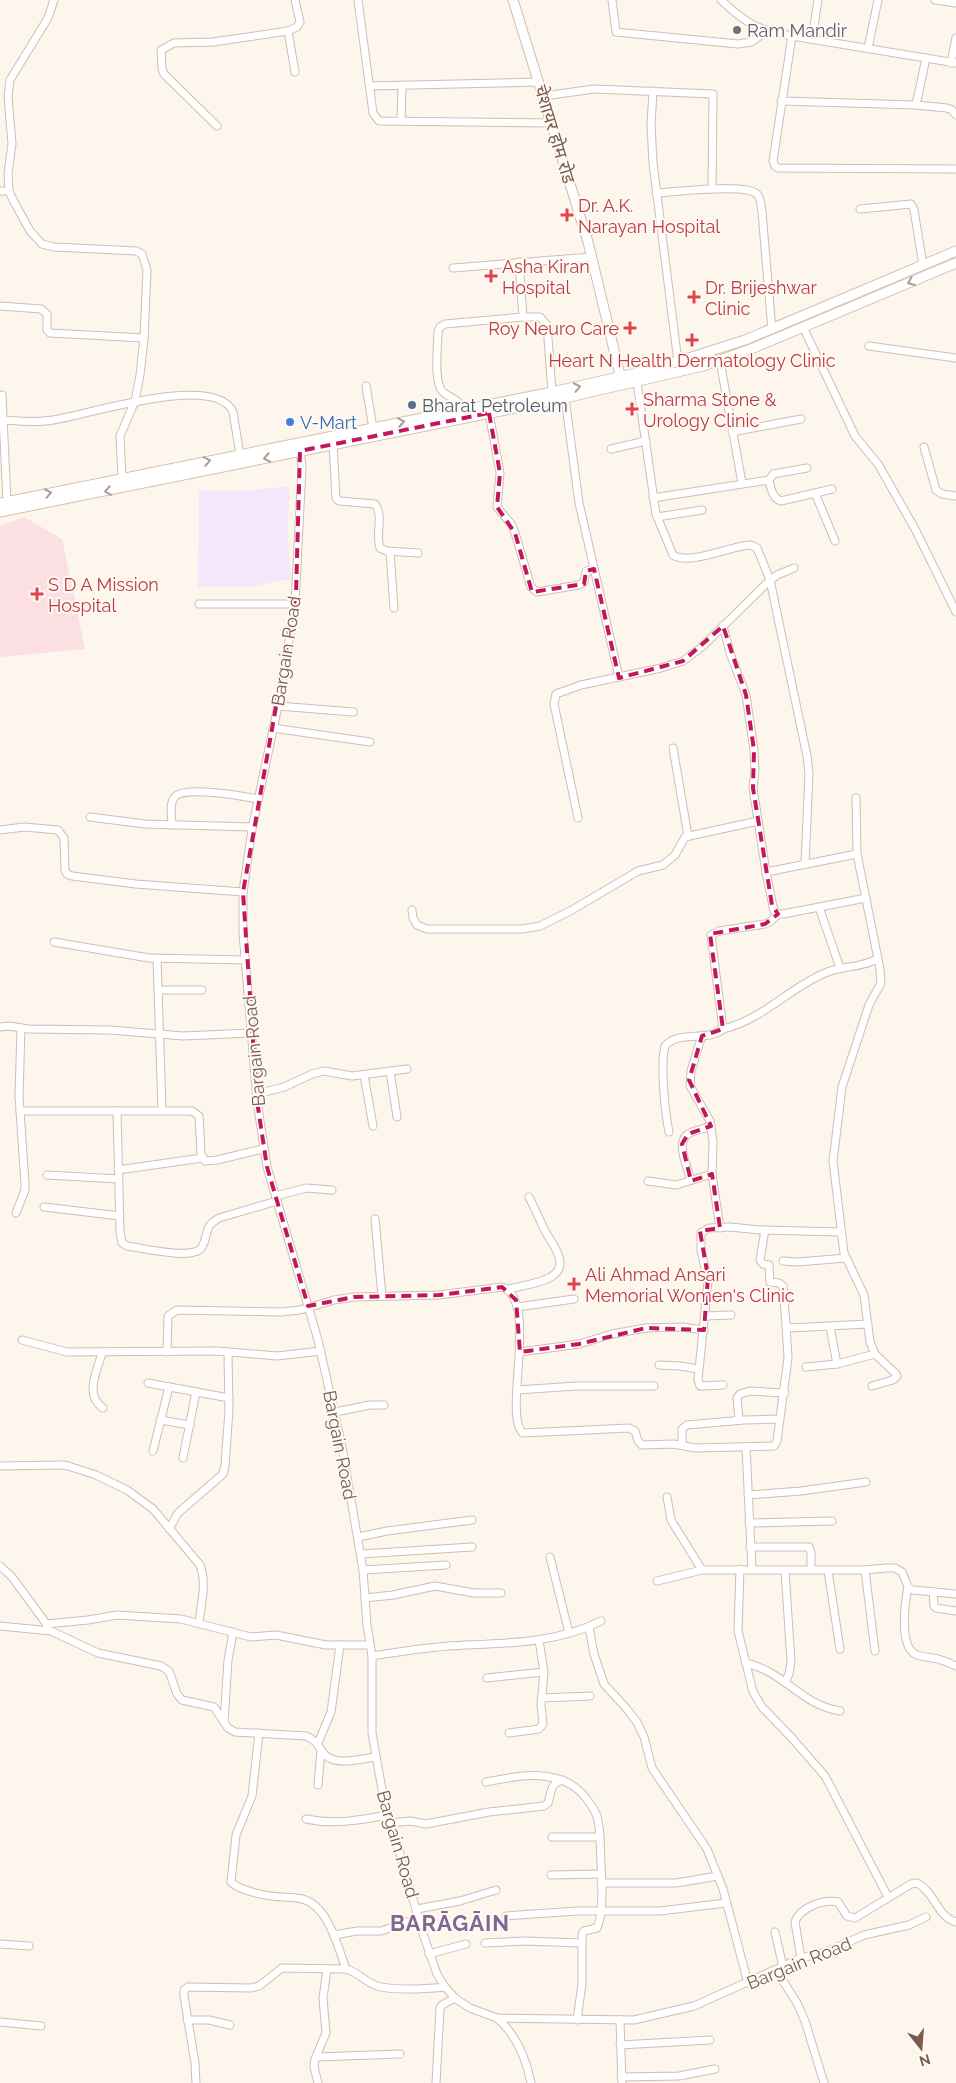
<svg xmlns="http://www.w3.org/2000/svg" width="956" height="2083" font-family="Raleway,'Noto Sans Devanagari',sans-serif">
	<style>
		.education { fill: #f3e8fa }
		.medical { fill: #fbdfe3 }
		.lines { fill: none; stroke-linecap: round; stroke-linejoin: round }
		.minor-casing { stroke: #d1beb0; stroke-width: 9 }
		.tertiary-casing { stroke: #d1beb0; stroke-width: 11 }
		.secondary-casing { stroke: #d6c0b0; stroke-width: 11 }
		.minor { stroke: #fff; stroke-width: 7 }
		.tertiary { stroke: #fff; stroke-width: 9 }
		.secondary { stroke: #fff; stroke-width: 9 }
		.oneway { stroke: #af9d94 }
		.marked { fill: none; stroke: #c2185b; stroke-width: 4; stroke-dasharray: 10 6; stroke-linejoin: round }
		.worship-dot { fill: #6b7280; stroke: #fffaf3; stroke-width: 2 }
		.health-dot { fill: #e0444e; stroke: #fffaf3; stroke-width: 2 }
		.service-dot { fill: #5c6f8a; stroke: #fffaf3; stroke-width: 2 }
		.shop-dot { fill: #3f7fe0; stroke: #fffaf3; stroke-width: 2 }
		.labels { text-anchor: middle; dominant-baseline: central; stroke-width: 4; stroke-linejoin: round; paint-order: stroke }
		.worship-label { font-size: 18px; fill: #5b616d; stroke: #fffaf3; text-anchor: start }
		.street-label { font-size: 18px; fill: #7a5c4d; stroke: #fffaf3 }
		.health-label { font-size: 18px; fill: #be3a42; stroke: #fffaf3; text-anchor: start }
		.service-label { font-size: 18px; fill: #4e5e75; stroke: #fffaf3; text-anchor: start }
		.shop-label { font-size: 18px; fill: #366cbe; stroke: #fffaf3; text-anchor: start }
		.district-label { font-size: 22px; font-weight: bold; letter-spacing: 1px; fill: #846695; stroke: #fffaf3 }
	</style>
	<rect width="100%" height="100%" fill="#fdf6ec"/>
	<polygon class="education" points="289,486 288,541 291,579 249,587 198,587 199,491 253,490"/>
	<polygon class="medical" points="24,517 62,539 85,649 0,657 0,526"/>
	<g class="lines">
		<defs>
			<g id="minor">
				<polyline points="54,0 48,18 10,80 8,97 12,144 8,173 9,191 13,200 30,231 42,244 54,247 136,251 142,254 147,270 144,338 140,375 135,401 120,436 122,478"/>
				<polyline points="358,0 373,113 379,121 552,123"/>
				<polyline points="612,0 616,32 738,44 751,42 767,31"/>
				<path d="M 721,0 C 746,24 758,30 792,36"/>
				<polyline points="935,0 956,3"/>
				<polyline points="288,31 295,72"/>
				<polyline points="812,39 818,0"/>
				<polyline points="868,48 878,0"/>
				<polyline points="951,63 956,38"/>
				<polyline points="956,63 792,36 773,161 775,166 778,168 956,169"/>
				<polyline points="370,86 539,82"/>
				<polyline points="653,91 651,125 653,163 678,362"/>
				<polyline points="544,96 594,89 713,94 712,189"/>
				<polyline points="781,101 916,105 947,108 952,110 956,115"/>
				<polyline points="916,105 926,58"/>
				<polyline points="401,121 402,85"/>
				<polyline points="217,126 164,74 162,69 161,50 174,43 213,42 288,31 297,27 300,22 295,0"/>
				<polyline points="0,191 9,191"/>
				<path d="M 656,193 C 673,192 746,183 757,194 C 761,198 761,207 762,212 L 772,330"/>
				<polyline points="860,209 911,204 914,210 923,265"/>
				<polyline points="519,262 523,317 540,317 547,325 552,392"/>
				<polyline points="453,268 591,257"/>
				<polyline points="0,306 41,309 47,314 47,330 50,333 144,338"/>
				<polyline points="803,327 855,436 878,464 915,529 956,612"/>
				<polyline points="869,346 956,358"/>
				<polyline points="720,361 742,483"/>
				<path d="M 637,382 L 656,514 L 673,555 C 690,566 732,545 751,545 L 757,548 L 770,580 L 807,756 L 809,773 L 805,864"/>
				<polyline points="366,386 373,428"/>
				<polyline points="2,395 7,502"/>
				<polyline points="565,398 579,503 619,677"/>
				<path d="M 464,410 C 457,397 452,400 443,392 C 433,383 438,345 438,331 L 440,327 L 445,324 L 523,317"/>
				<polyline points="489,413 500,473 497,507 512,525 515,533 531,587 537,592 579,585 584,582 586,571 594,569"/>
				<path d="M 3,420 C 19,421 37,423 53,420 C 87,415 216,372 233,412 L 240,455"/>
				<polyline points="732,432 801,419"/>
				<path d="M 333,445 L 336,498 L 339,501 L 375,504 C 384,516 375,534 380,548 L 387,551 L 418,553"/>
				<polyline points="924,447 936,490 942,494 956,496"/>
				<polyline points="300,449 302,468 295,604 278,706 252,829 243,892 243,933 257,1101 267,1167 318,1340 342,1447 363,1570 367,1625 372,1656 372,1733 383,1795 423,1934 437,1974 445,1987 456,1999 470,2008 497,2018 634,2020 694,2006 801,1958 826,1952 864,1935 909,1925 926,1917"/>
				<polyline points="611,449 646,441"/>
				<path d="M 769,480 C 771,488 772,498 781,501 L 832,489"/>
				<polyline points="815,493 835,541"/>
				<polyline points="653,498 769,480 773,474 807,468"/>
				<polyline points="657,517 702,510"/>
				<polyline points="390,552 394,608"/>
				<polyline points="199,604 295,604"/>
				<polyline points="723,626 731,656 746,695 754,750 755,770 753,788 766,872 774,911 778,914 783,914 866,898"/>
				<polyline points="278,706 353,712"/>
				<polyline points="273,728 370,742"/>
				<polyline points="673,748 688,836"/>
				<polyline points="856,798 857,854 880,969 881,983 869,1005 842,1087 833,1161 844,1253 864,1295 870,1342 875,1354 896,1374 897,1376 893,1380 872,1386"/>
				<polyline points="90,817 145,824 252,827"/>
				<polyline points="578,818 554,704 556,694 581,685 661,668 683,661 703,646 766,584 777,575 794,568"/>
				<path d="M 172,825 C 172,817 169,805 174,798 C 181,785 244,796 258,799"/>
				<polyline points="0,830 24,827 58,830 64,838 65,870 67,874 72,876 136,884 243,892"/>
				<polyline points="766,872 857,854"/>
				<polyline points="819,907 840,968"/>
				<polyline points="412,910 413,918 417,925 427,929 522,929 540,926 572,910 638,871 663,865 675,855 685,837 758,821"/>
				<polyline points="54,942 149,958 246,960"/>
				<polyline points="157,958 162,1110"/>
				<polyline points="158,990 202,990"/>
				<polyline points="0,1027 9,1026 28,1029 110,1030 183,1036 252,1033"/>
				<path d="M 723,1029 C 762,1020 789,988 825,973 C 844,965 858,969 877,959"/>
				<polyline points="702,1035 691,1071 690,1086 710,1121 713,1141 712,1174 720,1228"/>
				<polyline points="390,1071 397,1117"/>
				<polyline points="364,1075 373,1126"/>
				<polyline points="257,1094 284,1087 312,1074 324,1071 352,1076 407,1069"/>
				<polyline points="20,1111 192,1111 199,1116 201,1154 205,1161 217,1160 263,1149"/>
				<path d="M 117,1111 L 120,1232 L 122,1243 L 127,1246 C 143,1248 194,1261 202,1247 C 210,1233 202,1228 219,1218 L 277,1201"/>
				<path d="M 669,1132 C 665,1112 660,1066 665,1046 C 679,1030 708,1042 723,1029 L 711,935 L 719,931 L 765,924 L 771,921 L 778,914"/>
				<polyline points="118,1170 202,1158"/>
				<polyline points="47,1175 119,1179"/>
				<path d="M 691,1180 C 688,1169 675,1142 688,1134 C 694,1130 704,1129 711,1126"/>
				<polyline points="648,1181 676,1185 712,1174"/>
				<polyline points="276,1196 306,1188 332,1190"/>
				<polyline points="44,1207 120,1216"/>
				<polyline points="16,1213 25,1190 25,1183 19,1096 21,1028"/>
				<polyline points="375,1219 382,1296"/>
				<polyline points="765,1230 760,1260 763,1264 769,1265 770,1282 779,1283 783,1286 786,1325 790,1328 868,1324"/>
				<polyline points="783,1261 798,1262 846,1258"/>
				<path d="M 508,1289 C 521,1286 537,1284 549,1278 C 573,1266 551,1243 544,1229 C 539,1218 534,1207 529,1197"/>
				<polyline points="517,1307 574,1299"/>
				<polyline points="706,1316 731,1315"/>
				<polyline points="830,1327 837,1364"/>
				<polyline points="22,1340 67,1352 217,1351 277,1356 321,1351"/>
				<path d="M 167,1352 L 168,1316 L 177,1310 L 281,1312 L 300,1310 L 334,1300 L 354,1297 L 439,1295 L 502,1287 C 540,1300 502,1415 523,1433 L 629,1428 L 635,1431 L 638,1441 L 642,1445 L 673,1444 L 696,1448 L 774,1446 L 777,1441 L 788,1358 L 786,1325"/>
				<polyline points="520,1352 579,1344 612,1334 646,1328 682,1327 704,1330"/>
				<path d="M 102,1353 C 97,1371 84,1395 103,1408"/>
				<polyline points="659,1365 680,1366 698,1369"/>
				<polyline points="806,1367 837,1364 875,1354"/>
				<polyline points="148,1383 229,1398"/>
				<polyline points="723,1385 703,1386 700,1386 698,1380 708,1281 701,1250 701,1233 709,1228 730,1227 760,1230 841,1232"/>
				<polyline points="517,1390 576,1386 654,1386"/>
				<polyline points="335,1412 370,1405 384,1405"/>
				<polyline points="160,1420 190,1425"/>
				<polyline points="739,1420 737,1398 740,1394 750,1391 785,1393"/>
				<polyline points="682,1445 682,1429 687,1425 744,1420 780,1419"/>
				<polyline points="746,1448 752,1569"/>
				<polyline points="153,1451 169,1387"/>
				<polyline points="183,1458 196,1392"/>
				<path d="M 0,1466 L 65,1465 L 96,1475 L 127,1490 L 153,1509 L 200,1565 C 207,1583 201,1604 199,1623"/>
				<polyline points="748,1495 801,1491 866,1482"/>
				<polyline points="667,1497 671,1520 702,1570"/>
				<polyline points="749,1523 832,1521"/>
				<polyline points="169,1529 178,1513 223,1474 225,1465 229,1410 228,1352"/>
				<polyline points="358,1537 387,1531 472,1520"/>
				<polyline points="750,1547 809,1547 811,1553 811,1570"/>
				<polyline points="361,1554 472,1547"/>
				<polyline points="550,1557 569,1633"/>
				<polyline points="0,1566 12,1577 48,1626"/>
				<polyline points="740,1569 738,1631 753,1692 762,1707 791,1737 825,1776 888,1897"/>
				<polyline points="363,1570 446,1565"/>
				<polyline points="865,1570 875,1651"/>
				<polyline points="828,1571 840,1649"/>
				<polyline points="657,1581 702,1570 865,1570 886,1568 895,1568 902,1572 908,1587 913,1590 956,1594"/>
				<path d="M 908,1587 C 905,1602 899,1645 915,1654 C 923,1658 933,1657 941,1660 C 946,1661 951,1664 956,1666"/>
				<polyline points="933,1592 934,1606 936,1608 956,1611"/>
				<polyline points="365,1598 393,1595 435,1586 474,1593 501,1593"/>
				<polyline points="46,1624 88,1620 117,1615 181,1619 251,1637 276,1635 326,1645 370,1645"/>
				<path d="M 0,1626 L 51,1631 L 98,1653 L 161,1666 L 169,1671 L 177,1694 L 182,1700 L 214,1707 L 228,1728 L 235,1732 L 306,1736 C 317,1740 318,1747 325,1755 C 336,1766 361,1759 375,1757"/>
				<polyline points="589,1627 594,1654 604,1684 626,1708 637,1722 644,1737 652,1768 707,1849 723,1889 748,1983"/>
				<path d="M 372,1656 C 397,1652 423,1648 448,1646 C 500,1643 553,1645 601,1621"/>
				<path d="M 746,1663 C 785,1672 801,1705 840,1711"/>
				<polyline points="487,1678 544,1672"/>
				<polyline points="785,1682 789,1674 791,1662 785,1570"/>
				<polyline points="542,1698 590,1696"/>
				<polyline points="224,1721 228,1660 233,1632"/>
				<path d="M 259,1733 L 252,1796 L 236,1835 L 231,1882 C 238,1889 251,1892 260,1894 C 274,1898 288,1896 302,1899 C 328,1905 338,1947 346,1969"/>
				<polyline points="509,1733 539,1729 543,1724 541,1705 544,1672 539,1640"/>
				<polyline points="318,1743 331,1712 340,1645"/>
				<path d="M 486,1782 C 520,1775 562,1767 586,1798 C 591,1805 597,1812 598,1821 C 601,1835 600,1850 601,1863 C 602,1880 604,1913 597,1928 L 584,1931 L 582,1934 L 582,1984 L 577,2020"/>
				<polyline points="318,1785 321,1750"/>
				<path d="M 306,1819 C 334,1825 361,1820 388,1815"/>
				<path d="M 391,1823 L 410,1821 L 426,1824 L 489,1812 L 544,1806 L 548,1803 C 552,1792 549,1784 563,1780"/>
				<polyline points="552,1837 599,1837"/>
				<polyline points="551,1875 601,1874"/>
				<polyline points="601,1883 676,1883 718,1876"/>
				<polyline points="417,1909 460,1901 496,1890"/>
				<polyline points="506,1916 577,1911 660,1911 726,1903"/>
				<polyline points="775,1932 783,1967"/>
				<polyline points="334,1935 357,1931 381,1931 419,1918"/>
				<polyline points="485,1943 524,1941 582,1943"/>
				<polyline points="0,1944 29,1946"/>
				<polyline points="429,1954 466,1944"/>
				<path d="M 801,1958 L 795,1922 C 800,1907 824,1899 838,1902 L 847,1916 L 855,1918 L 911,1884 L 917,1883 C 935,1892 937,1917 956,1922"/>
				<polyline points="776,1970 797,2003 805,2021 824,2083"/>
				<path d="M 497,2018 C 517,2035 526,2058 531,2083"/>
				<polyline points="187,2020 209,2020 230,2025"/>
				<polyline points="620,2020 622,2083"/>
				<polyline points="0,2022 41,2026"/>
				<polyline points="620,2045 710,2040"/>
				<polyline points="316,2057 400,2054"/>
				<polyline points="621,2077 679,2076 715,2069"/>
				<path d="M 196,2083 L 195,2063 L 184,1996 L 184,1990 L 188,1987 L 251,1988 L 259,1986 L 282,1968 L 346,1969 C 358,1972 365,1982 377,1986 C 396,1991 425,1989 445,1987"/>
				<polyline points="318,2083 314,2067 315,2059 326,2033 323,1998 327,1969"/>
				<polyline points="436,2083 440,2008 442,2005 455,1998"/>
			</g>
			<polyline id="tertiary" points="513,0 588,242 622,383"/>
			<g id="secondary">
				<polyline points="0,503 552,392 654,369 745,340 956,251"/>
				<polyline points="0,512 565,398 703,366 751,349 956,263"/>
			</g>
		</defs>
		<use href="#minor" class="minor-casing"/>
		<use href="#tertiary" class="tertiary-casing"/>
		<use href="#secondary" class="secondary-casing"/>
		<use href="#minor" class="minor"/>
		<use href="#tertiary" class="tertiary"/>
		<use href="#secondary" class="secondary"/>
	</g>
	<defs><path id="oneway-chevron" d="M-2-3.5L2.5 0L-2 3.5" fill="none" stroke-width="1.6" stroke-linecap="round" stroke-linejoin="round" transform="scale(1.25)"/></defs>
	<g class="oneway">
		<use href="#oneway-chevron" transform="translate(911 282) rotate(157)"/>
		<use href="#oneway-chevron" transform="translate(577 387) rotate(-12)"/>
		<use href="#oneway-chevron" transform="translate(401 422) rotate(-11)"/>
		<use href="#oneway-chevron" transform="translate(267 458) rotate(169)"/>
		<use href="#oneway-chevron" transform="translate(207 461) rotate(-11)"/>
		<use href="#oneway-chevron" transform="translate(108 491) rotate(169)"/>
		<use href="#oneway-chevron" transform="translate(48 493) rotate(-12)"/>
	</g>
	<path class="marked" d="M 489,413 L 500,473 L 497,507 L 515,533 L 532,592 L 584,584 L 586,571 L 594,569 L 619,678 L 683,661 L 723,626 L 746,695 L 754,750 L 753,788 L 772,905 L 778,914 L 765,924 L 710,934 L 723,1029 L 702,1036 L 689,1080 L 711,1126 L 688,1134 L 682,1144 L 691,1181 L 712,1174 L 720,1228 L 700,1231 L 708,1277 L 704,1330 L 646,1328 L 579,1344 L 520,1352 L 516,1300 L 502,1287 L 439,1295 L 354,1297 L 308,1306 L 267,1167 L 257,1101 L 243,892 L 296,594 L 300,451 Z"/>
	<circle class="worship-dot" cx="737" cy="30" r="5"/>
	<g class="health-dot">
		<path d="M564.5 207.5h5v5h5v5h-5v5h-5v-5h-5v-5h5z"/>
		<path d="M488.5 268.5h5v5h5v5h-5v5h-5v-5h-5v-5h5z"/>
		<path d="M691.5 289.5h5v5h5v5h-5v5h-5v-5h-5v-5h5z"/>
		<path d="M627.5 320.5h5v5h5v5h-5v5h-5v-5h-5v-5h5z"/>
		<path d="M689.5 332.5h5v5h5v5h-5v5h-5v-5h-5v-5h5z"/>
		<path d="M629.5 401.5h5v5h5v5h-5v5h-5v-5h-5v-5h5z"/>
		<path d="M34.5 586.5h5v5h5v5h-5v5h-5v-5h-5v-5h5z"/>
		<path d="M571.5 1276.5h5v5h5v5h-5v5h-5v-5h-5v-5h5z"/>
	</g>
	<circle class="service-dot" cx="412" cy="405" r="5"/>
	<circle class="shop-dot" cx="290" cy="422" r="5"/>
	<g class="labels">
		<g class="worship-label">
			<text x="747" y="30">Ram Mandir</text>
		</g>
		<g class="street-label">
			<text transform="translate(555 134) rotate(73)">चेशायर होम रोड</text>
			<text transform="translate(286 651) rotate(-81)">Bargain Road</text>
			<text transform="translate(254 1051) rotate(-95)">Bargain Road</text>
			<text transform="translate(340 1445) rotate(79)">Bargain Road</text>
			<text transform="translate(398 1844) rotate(74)">Bargain Road</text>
			<text transform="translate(799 1963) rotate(-22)">Bargain Road</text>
		</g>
		<g class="health-label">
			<text x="578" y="205">Dr. A.K.<tspan x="578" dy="21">Narayan Hospital</tspan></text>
			<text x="502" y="266">Asha Kiran<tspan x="502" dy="21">Hospital</tspan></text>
			<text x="705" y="287">Dr. Brijeshwar<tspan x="705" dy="21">Clinic</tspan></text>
			<text x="619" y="328" text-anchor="end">Roy Neuro Care</text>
			<text x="692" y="360" text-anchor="middle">Heart N Health Dermatology Clinic</text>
			<text x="643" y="399">Sharma Stone &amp;<tspan x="643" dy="21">Urology Clinic</tspan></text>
			<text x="48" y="584">S D A Mission<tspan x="48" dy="21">Hospital</tspan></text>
			<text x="585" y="1274">Ali Ahmad Ansari<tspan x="585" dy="21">Memorial Women's Clinic</tspan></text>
		</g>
		<g class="service-label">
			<text x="422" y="405">Bharat Petroleum</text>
		</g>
		<g class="shop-label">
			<text x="300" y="422">V-Mart</text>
		</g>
		<g class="district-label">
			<text x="450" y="1923">BARĀGĀIN</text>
		</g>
	</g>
	<g transform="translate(921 2048) rotate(163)" stroke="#fffaf3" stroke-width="4" paint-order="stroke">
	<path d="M0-4L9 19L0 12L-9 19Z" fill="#7a5c4d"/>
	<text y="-8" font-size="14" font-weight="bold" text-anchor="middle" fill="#7a5c4d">N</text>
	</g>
</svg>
